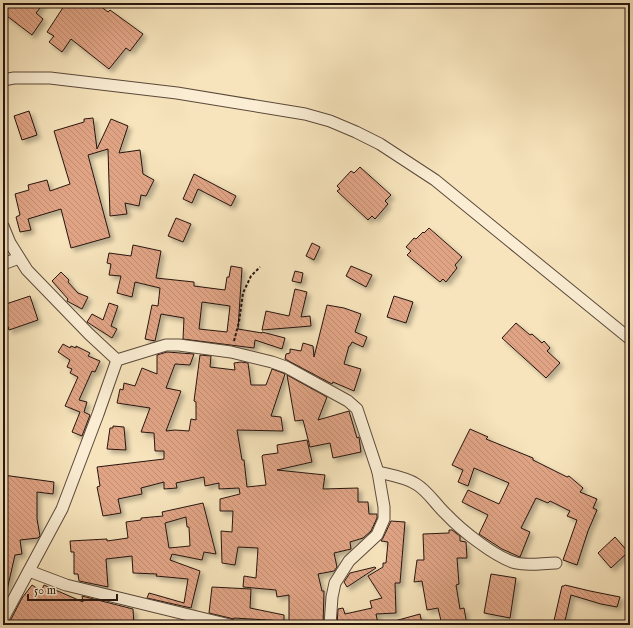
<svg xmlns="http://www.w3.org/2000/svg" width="633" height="628" font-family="'IM FELL English',serif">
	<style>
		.building { fill: url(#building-back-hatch); stroke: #27150f; fill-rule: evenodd; filter: url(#shadow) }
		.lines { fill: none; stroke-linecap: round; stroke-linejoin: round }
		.minor-casing { stroke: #5b493a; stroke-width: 13 }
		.path { stroke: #27150f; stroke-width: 2; stroke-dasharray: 3 2; stroke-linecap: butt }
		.minor { stroke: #faedd3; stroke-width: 11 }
	</style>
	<defs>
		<pattern id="building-back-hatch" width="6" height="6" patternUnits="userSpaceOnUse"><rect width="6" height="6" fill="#e0a485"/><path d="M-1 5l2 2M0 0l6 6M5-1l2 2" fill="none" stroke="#c08c72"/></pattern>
		<filter id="shadow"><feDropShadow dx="3.5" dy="3.5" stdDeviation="2" flood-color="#0004"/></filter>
	</defs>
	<rect width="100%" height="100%" fill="#f7e4bc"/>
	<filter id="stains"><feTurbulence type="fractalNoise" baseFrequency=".005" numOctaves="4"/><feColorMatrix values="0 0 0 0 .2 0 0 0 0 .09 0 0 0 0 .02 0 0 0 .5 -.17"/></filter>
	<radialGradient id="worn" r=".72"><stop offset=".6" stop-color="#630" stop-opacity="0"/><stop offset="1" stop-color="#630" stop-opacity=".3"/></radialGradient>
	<g class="building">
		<polygon points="3,3 44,3 36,13 43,19 32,35 3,13"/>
		<polygon points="66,3 96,3 108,12 110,10 143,34 130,51 126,48 109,69 71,39 62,52 49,42 54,36 47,32"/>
		<polygon points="29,111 37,135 22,140 14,116"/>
		<polygon points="93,118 97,149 111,119 128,126 119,153 140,150 143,174 154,180 146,196 141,195 139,206 125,203 127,214 110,216 108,149 88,155 110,237 71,248 61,209 28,219 31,230 20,232 16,217 20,215 15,194 29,190 28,185 47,180 50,191 70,184 54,131 84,122 84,119"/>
		<polygon points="360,167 391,195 385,201 388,204 375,219 372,216 368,220 337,191 340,189 337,186 351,171 354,173"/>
		<polygon points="194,174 236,196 231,206 198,189 192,203 183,199"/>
		<polygon points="176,218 191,224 183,242 168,236"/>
		<polygon points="429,228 462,257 455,265 457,268 446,282 443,279 440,282 407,255 411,251 406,247 414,238 416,239 423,232 424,233"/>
		<polygon points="312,243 320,247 314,260 306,256"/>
		<path d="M 133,245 L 161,251 L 156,278 L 194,282 L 194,286 L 225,290 L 227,277 L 229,277 L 231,266 L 242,268 L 238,329 L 262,333 L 262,332 L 285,338 L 282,349 L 255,340 L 254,348 L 183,339 L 184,318 L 161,314 L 155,341 L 145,339 L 152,305 L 158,306 L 160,288 L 135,282 L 132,297 L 117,293 L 121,276 L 109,275 L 111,264 L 107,263 L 109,253 L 131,256 ZM 202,302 L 230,306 L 227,332 L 199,329 Z"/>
		<polygon points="351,266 372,275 366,287 346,276"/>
		<polygon points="295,271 303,273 301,283 292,281"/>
		<polygon points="61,272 69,280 68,282 78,293 88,297 82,309 67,301 68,299 52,281"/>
		<polygon points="295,289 307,292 301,317 310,316 311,326 262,330 266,311 289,316"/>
		<polygon points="30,296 38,320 9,330 3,312 3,305"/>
		<polygon points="394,296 413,302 406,323 387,317"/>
		<polygon points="109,303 118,306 111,326 117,329 112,338 87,322 92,314 103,320"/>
		<polygon points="327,305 344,308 361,314 355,332 367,337 363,347 352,342 350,346 349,346 344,364 361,369 354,391 333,382 332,384 285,359 286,354 290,353 290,349 301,351 303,343 313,346 314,357"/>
		<polygon points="516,323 530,335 532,334 542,343 544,341 550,348 547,351 560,363 546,378 502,338"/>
		<polygon points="63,344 70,348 71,346 76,348 76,346 90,353 88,356 100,361 95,372 92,371 79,400 87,402 84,412 90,415 82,436 72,432 80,412 65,406 78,377 70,373 72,369 67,367 70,360 58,352"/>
		<polygon points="167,352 194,354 190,365 175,364 166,388 181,391 166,431 175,430 189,431 191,419 196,420 196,402 194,401 200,355 211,356 210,367 235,370 234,363 241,362 248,363 251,385 266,385 272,369 283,373 285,374 271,416 281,417 283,431 237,430 242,460 244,460 247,487 266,485 262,456 263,455 278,453 277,445 307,440 312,462 277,470 325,475 323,489 358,488 358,502 368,502 369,514 377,514 377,518 371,531 363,538 350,542 351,549 334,553 337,567 334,571 318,574 322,591 324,591 323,625 289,625 289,595 277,597 276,590 243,587 244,576 256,578 258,548 238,547 235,565 222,563 221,531 232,532 233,511 220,511 220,499 240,494 239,488 219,489 219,483 205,486 204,477 176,483 177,488 164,489 164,482 141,488 142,494 118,499 121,513 103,516 97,487 100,486 97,467 164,459 164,451 155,451 154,433 141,432 150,408 117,403 120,389 123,390 124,383 135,386 142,368 157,374 157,355"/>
		<polygon points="287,375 327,397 318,420 349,411 357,438 359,437 361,452 333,458 330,443 310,447 303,420 295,421"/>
		<polygon points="113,426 124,427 126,450 107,449 110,428 113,428"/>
		<polygon points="470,429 488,437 486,439 533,458 533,460 567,477 569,476 583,488 580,492 597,499 593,508 597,510 588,531 577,565 563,560 577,520 567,516 570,511 550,501 548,503 536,498 521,528 530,532 520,557 502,549 479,534 488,515 462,502 468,490 499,504 509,483 474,468 468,486 458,482 463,470 452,465"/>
		<polygon points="3,475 54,482 53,494 37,492 37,519 40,536 38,538 20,540 22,554 15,555 7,590 3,589"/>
		<path d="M 203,503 L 216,554 L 204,552 L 202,560 L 172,554 L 170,560 L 200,571 L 191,608 L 147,598 L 149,593 L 184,603 L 188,579 L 156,576 L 157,574 L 133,573 L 132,556 L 106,559 L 108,587 L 79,581 L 78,574 L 74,574 L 74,552 L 71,552 L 70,541 L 107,539 L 107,541 L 128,538 L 126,522 L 141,520 L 141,518 L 163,516 L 162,512 ZM 186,517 L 187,527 L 189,527 L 190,546 L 169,548 L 165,523 Z"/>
		<polygon points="391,521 405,522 400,583 395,583 396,613 376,614 378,624 372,625 337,625 338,609 343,608 345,614 372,608 370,601 382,598 368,576 383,567 383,563 386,563 388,542 381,541 383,538"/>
		<polygon points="449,530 452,530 460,536 460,541 466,542 467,558 457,558 459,584 456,585 460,609 464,608 467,625 442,625 438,608 427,610 422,581 414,582 417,560 424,560 423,534 449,533"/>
		<polygon points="615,537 628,552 611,568 598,553"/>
		<polygon points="375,567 376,568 347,587 344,582 350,573"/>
		<polygon points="491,574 516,578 510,618 484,613"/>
		<polygon points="32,585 41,591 44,585 83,602 82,596 133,609 134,625 8,625 22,598"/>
		<polygon points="565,585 590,591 620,597 617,607 601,604 571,595 564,625 553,625 562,586 564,586"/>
		<polygon points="212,587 251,589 250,608 284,615 284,621 234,618 234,619 209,613"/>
		<polygon points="420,614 422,623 417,625 392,625 391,622"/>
	</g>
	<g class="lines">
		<defs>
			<g id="minor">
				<polyline points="3,80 14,78 50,78 177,93 305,114 330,121 356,132 380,144 435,180 630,339"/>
				<polyline points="3,226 10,243 27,270 89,334 117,360"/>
				<polyline points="3,264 19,258"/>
				<polyline points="117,360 166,345 179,345 231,352 272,362 286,367 348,401 357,409 378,472 384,507 384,519 377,535 349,561 335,583 332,597 330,625"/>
				<path d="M 378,472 C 390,475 405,477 416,484 C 428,491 436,505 446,514 C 461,530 496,558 516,563 C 529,566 543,563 556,563"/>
				<polyline points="29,571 66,585 230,625"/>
				<polyline points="3,619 62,509 98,414 117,360"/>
			</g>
		</defs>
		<use href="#minor" class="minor-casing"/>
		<polyline class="path" points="234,341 239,322 243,293 251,276 260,267"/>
		<use href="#minor" class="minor"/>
	</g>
	<rect width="633" height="628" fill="none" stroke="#f7e4bc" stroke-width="16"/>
	<rect x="4" y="4" width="625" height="620" fill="none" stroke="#27150f" stroke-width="2"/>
	<rect x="8" y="8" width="617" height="612" fill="none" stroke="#27150f"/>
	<path d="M28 594v6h89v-6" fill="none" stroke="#27150f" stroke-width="2"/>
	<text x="34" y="594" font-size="12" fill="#27150f" stroke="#faedd3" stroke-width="3" paint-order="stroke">50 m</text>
	<rect width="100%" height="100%" filter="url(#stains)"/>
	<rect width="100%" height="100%" fill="url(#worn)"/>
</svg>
